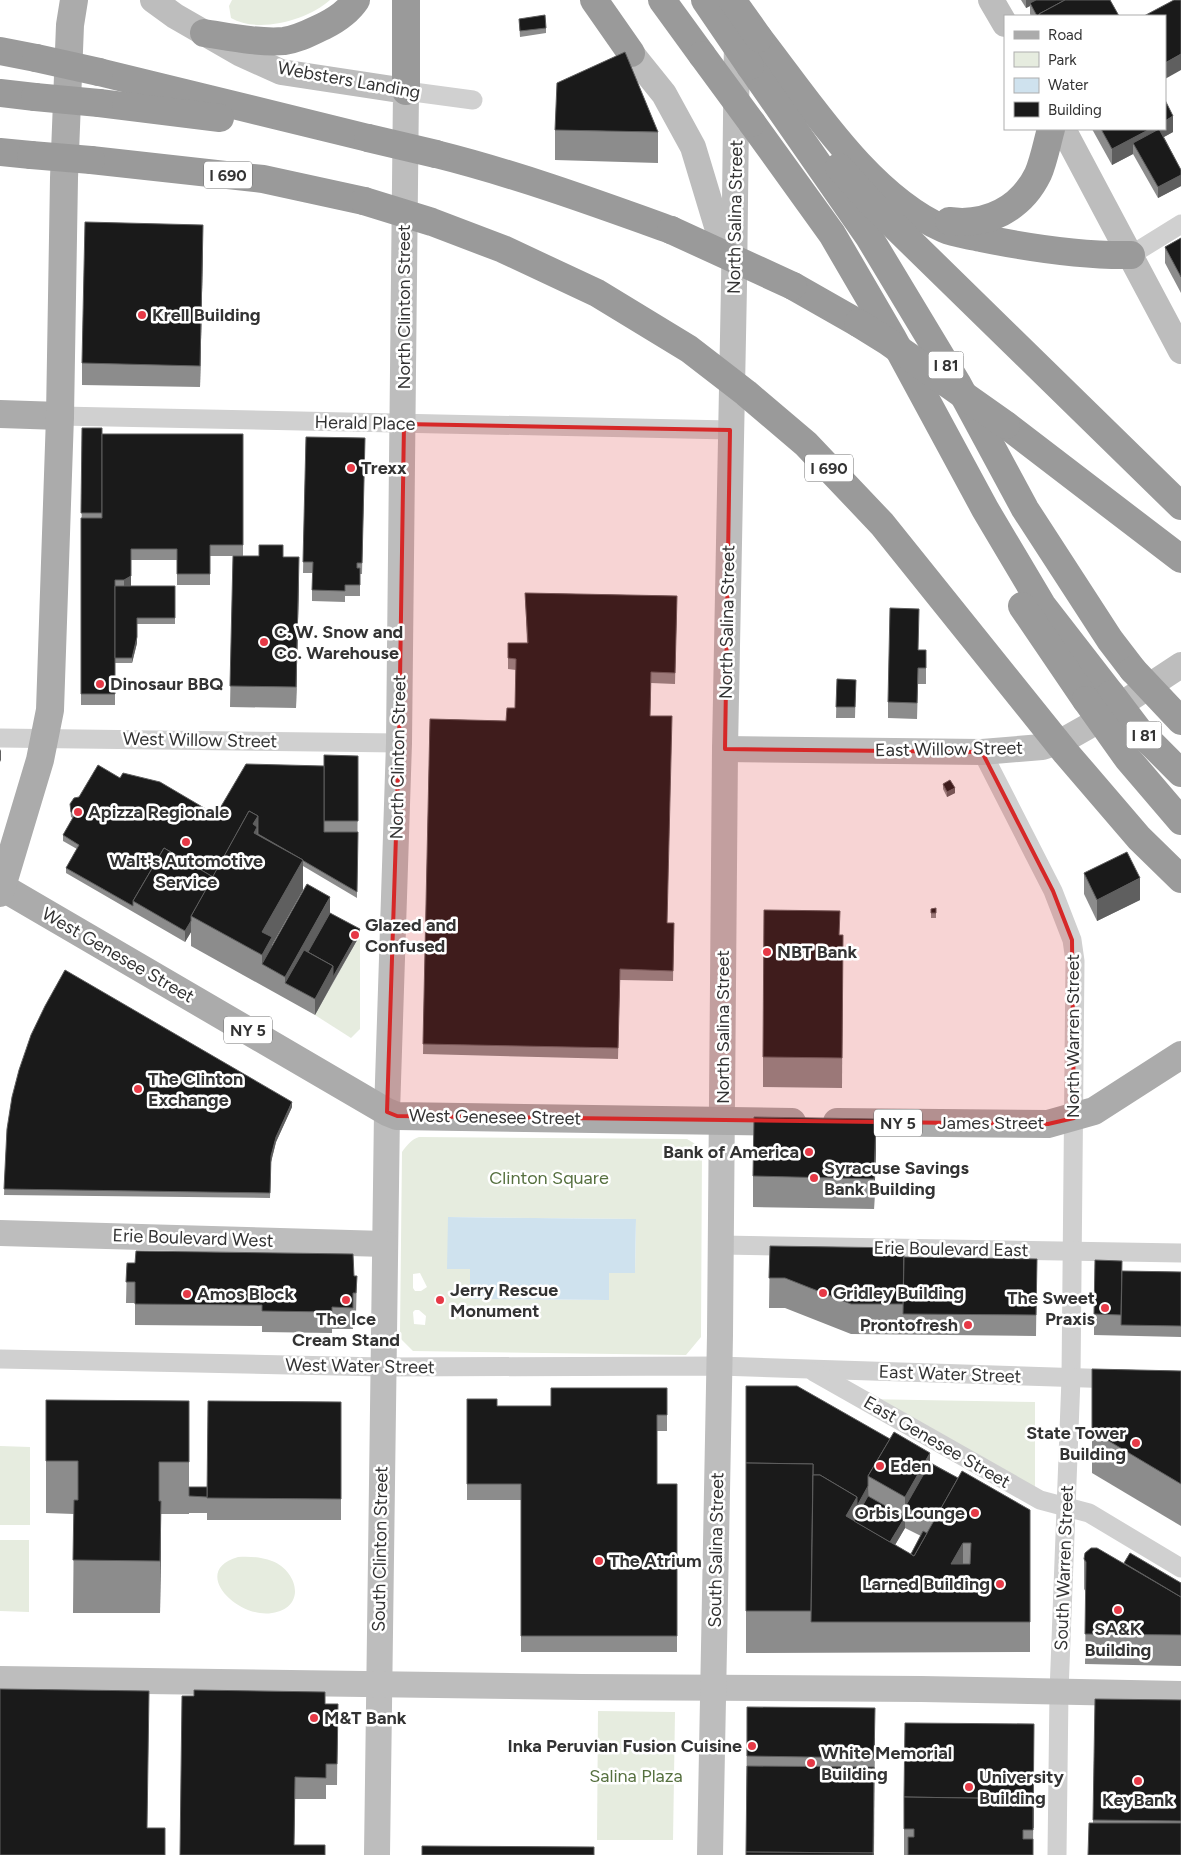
<svg xmlns="http://www.w3.org/2000/svg" width="1181" height="1855" font-family="Figtree,sans-serif">
	<style>
		.green { fill: #e6ecdf; fill-rule: evenodd }
		.water { fill: #cfe2ee }
		.lines { fill: none; stroke-linecap: round; stroke-linejoin: round }
		.street { stroke: #d0d0d0; stroke-width: 19 }
		.secondary { stroke: #bdbdbd; stroke-width: 26 }
		.primary { stroke: #ababab; stroke-width: 28 }
		.highway { stroke: #9a9a9a; stroke-width: 28 }
		.highway-bridge { stroke: #9a9a9a; stroke-width: 28 }
		.wall { fill: #8c8c8c; fill-rule: evenodd }
		.shaded-wall { fill: #5f5f5f }
		.building { fill: #1a1a1a; stroke: #5f5f5f; fill-rule: evenodd }
		.marked { fill: #d62828; fill-opacity: 0.2; stroke: #d62828; stroke-width: 4; stroke-linejoin: round }
		.poi-dot { fill: #e63946; stroke: #fff; stroke-width: 2 }
		.labels { text-anchor: middle; dominant-baseline: central; stroke-width: 5; stroke-linejoin: round; paint-order: stroke }
		.shield { fill: #fff; stroke: #707070; stroke-width: 1 }
		.shield-label { font-size: 16px; font-weight: bold; fill: #333 }
		.street-label { font-size: 18px; fill: #333; stroke: #fff }
		.poi-label { font-size: 18px; font-weight: bold; fill: #333; stroke: #fff; text-anchor: start }
		.park-label { font-size: 18px; fill: #56703f; stroke: #fff }
	</style>
	<rect width="100%" height="100%" fill="#fff"/>
	<g class="green">
		<path d="M 232,0 L 330,0 C 308,20 258,34 231,18 L 229,6 Z"/>
		<polygon points="360,935 360,1029 351,1038 315,1015"/>
		<path d="M 419,1137 L 687,1139 L 702,1148 L 701,1337 L 686,1355 L 413,1351 L 400,1338 L 400,1333 L 402,1152 C 406,1146 412,1139 419,1137 ZM 448,1217 L 636,1219 L 635,1273 L 609,1273 L 609,1300 L 470,1299 L 470,1269 ZM 420,1273 L 427,1287 L 421,1291 L 415,1291 L 413,1288 L 413,1274 ZM 415,1310 L 419,1310 L 426,1316 L 425,1325 L 414,1324 L 413,1312 Z"/>
		<polygon points="862,1399 1035,1402 1035,1498"/>
		<polygon points="0,1446 30,1447 30,1525 0,1525"/>
		<polygon points="0,1540 29,1540 29,1612 0,1611"/>
		<path d="M 238,1557 C 249,1556 261,1557 272,1561 C 298,1571 307,1608 272,1613 C 238,1619 189,1571 238,1557 Z"/>
		<polygon points="598,1711 675,1712 673,1840 597,1840"/>
	</g>
	<polygon class="water" points="448,1217 636,1219 635,1273 609,1273 609,1300 470,1299 470,1269 447,1269"/>
	<g class="lines">
		<g class="street">
			<polyline points="406,91 473,100"/>
			<polyline points="1131,255 1181,224"/>
			<polyline points="60,416 730,430"/>
			<polyline points="0,738 399,743"/>
			<polyline points="982,752 1053,891 1072,940 1075,961 1071,1378 1059,1692 1057,1855"/>
			<polyline points="721,1245 1181,1253"/>
			<polyline points="0,1359 383,1367 719,1366 1116,1379"/>
			<polyline points="814,1372 1040,1500 1089,1513 1181,1568"/>
		</g>
		<g class="secondary">
			<polyline points="153,0 175,16 241,54 281,72 406,91 399,743 387,1112 377,1855"/>
			<polyline points="991,0 1005,24"/>
			<polyline points="631,53 664,94 693,147 725,253"/>
			<polyline points="1063,129 1181,351"/>
			<polyline points="725,749 982,752 1042,747 1064,740 1087,727 1181,665"/>
			<polyline points="0,1233 385,1244"/>
			<polyline points="0,1679 582,1687 921,1689 1181,1694"/>
			<polyline points="710,1855 720,1335 725,749 734,285 737,36"/>
		</g>
		<g class="primary">
			<polyline points="0,414 60,416"/>
			<polyline points="0,886 387,1112 397,1116 792,1122"/>
			<polyline points="0,893 40,760 50,710 60,416 64,178 70,25 74,0"/>
			<polyline points="837,1122 1048,1124 1094,1111 1181,1055"/>
		</g>
		<g class="highway">
			<polyline points="594,0 631,53"/>
			<polyline points="662,0 702,55"/>
			<path d="M 204,33 C 230,37 258,43 284,41 C 299,39 311,32 324,26 C 336,20 348,12 356,0"/>
			<path d="M 759,38 C 809,102 868,196 944,229 C 955,234 969,235 981,238 C 1030,248 1081,256 1131,255"/>
			<polyline points="0,51 36,58"/>
			<polyline points="750,66 869,237 957,383 1025,509 1110,640 1133,670"/>
			<polyline points="99,72 368,138"/>
			<polyline points="406,91 406,0"/>
			<polyline points="0,93 35,97"/>
			<polyline points="99,103 220,118"/>
			<polyline points="752,123 832,234 892,337 985,509 1042,605 1111,694"/>
			<polyline points="0,152 31,155"/>
			<path d="M 436,154 C 516,174 593,202 671,230"/>
			<polyline points="91,160 263,179 364,201"/>
			<polyline points="839,167 875,207 1181,506"/>
			<path d="M 949,221 C 987,226 1021,209 1038,174 C 1044,160 1047,143 1051,129"/>
			<polyline points="793,286 858,323"/>
			<polyline points="1006,425 1181,559"/>
			<polyline points="1022,606 1086,700"/>
		</g>
		<g class="highway-bridge">
			<polyline points="705,0 750,66"/>
			<polyline points="732,0 759,38"/>
			<polyline points="702,55 752,123"/>
			<polyline points="36,58 99,72"/>
			<polyline points="35,97 99,103"/>
			<polyline points="368,138 436,154"/>
			<polyline points="31,155 91,160"/>
			<polyline points="364,201 432,222 503,249 597,293 689,349 746,393 806,444 882,524 1066,753 1139,838 1181,879"/>
			<polyline points="671,230 793,286"/>
			<polyline points="858,323 887,341 1006,425"/>
			<polyline points="1133,670 1181,721"/>
			<polyline points="1111,694 1139,731 1181,773"/>
			<polyline points="1086,700 1128,759 1181,821"/>
		</g>
	</g>
	<g class="wall">
		<polygon points="1021,0 1110,0 1119,16 1031,16 1030,14 1030,6 1026,8"/>
		<polygon points="519,19 546,28 546,33 520,37"/>
		<polygon points="1092,129 1165,129 1173,132 1164,137 1181,170 1181,186 1158,198 1133,154 1112,165"/>
		<polygon points="555,130 658,132 658,163 555,160"/>
		<polygon points="1181,238 1181,293 1165,263 1165,247"/>
		<polygon points="203,246 200,387 82,385 82,363"/>
		<polygon points="82,428 102,434 243,434 243,556 283,557 299,578 296,708 230,707 233,556 210,556 210,585 177,585 177,560 131,560 131,586 175,586 175,624 137,624 137,643 132,663 115,663 115,705 81,705"/>
		<polygon points="306,437 365,438 362,574 360,574 360,596 345,596 345,602 312,601 312,573 303,573"/>
		<polygon points="525,593 677,596 675,684 651,683 650,716 667,923 674,923 673,981 620,980 618,1059 423,1054 430,719 506,721 515,708 516,670 508,669 508,643 527,643"/>
		<polygon points="918,650 926,666 926,684 918,684 917,719 888,718 888,702"/>
		<polygon points="837,679 856,680 855,718 836,718"/>
		<polygon points="358,756 357,898 303,866 303,890 272,945 272,946 330,913 360,935 315,1015 191,946 191,932 185,942 66,873 66,868 77,849 63,841 63,835 73,818 71,817 70,804 79,797 120,778 216,815 324,766"/>
		<polygon points="943,784 955,793 947,797 943,789"/>
		<polygon points="1084,873 1140,900 1097,921 1084,894"/>
		<polygon points="936,908 936,918 931,918 931,909"/>
		<polygon points="840,935 843,935 842,1088 763,1087 763,1057"/>
		<polygon points="292,1107 276,1142 271,1162 270,1198 4,1195 7,1129"/>
		<polygon points="876,1149 874,1209 753,1207 753,1176"/>
		<polygon points="770,1246 904,1257 1037,1259 1036,1336 851,1334 785,1308 769,1308"/>
		<polygon points="127,1263 357,1276 356,1314 353,1314 353,1329 332,1329 332,1333 262,1332 262,1326 135,1325 135,1303 126,1303"/>
		<polygon points="1122,1271 1181,1272 1181,1337 1094,1335 1094,1314"/>
		<polygon points="1092,1369 1181,1371 1181,1526 1092,1473"/>
		<path d="M 746,1386 L 890,1439 L 958,1478 L 1030,1510 L 1030,1652 L 746,1653 ZM 905,1528 L 921,1536 L 911,1554 L 895,1545 Z"/>
		<polygon points="667,1388 667,1431 657,1431 657,1484 677,1484 677,1652 521,1652 521,1500 467,1500 467,1399 497,1406 551,1406"/>
		<polygon points="46,1400 189,1401 189,1487 207,1487 341,1402 341,1520 207,1520 207,1513 189,1513 189,1514 161,1514 160,1613 73,1613 74,1514 46,1513"/>
		<polygon points="1084,1559 1124,1563 1181,1583 1181,1666 1085,1664 1086,1592 1084,1589"/>
		<polygon points="1181,1700 1181,1855 1093,1823 1093,1820"/>
		<polygon points="325,1704 338,1704 337,1785 326,1785 326,1799 295,1799 294,1845 180,1855"/>
		<polygon points="747,1707 875,1738 874,1855 746,1855"/>
		<polygon points="1034,1724 1033,1855 904,1855 904,1829"/>
	</g>
	<g class="shaded-wall">
		<polygon points="1026,0 1039,0 1030,3 1030,6 1026,8"/>
		<polygon points="1181,54 1181,70 1165,79 1165,63"/>
		<polygon points="1173,116 1173,132 1138,151 1133,143 1133,154 1112,165 1112,149 1150,129 1165,129 1165,121"/>
		<polygon points="1181,175 1181,186 1158,198 1158,187"/>
		<polygon points="203,225 203,246 200,387 200,366"/>
		<polygon points="299,557 299,578 296,708 296,687"/>
		<polygon points="131,576 131,587 124,591 124,580"/>
		<polygon points="137,637 137,643 132,663 132,658"/>
		<polygon points="1,749 1,760 0,762 0,751"/>
		<polygon points="955,788 955,793 947,797 947,792"/>
		<polygon points="258,816 257,847 253,824"/>
		<polygon points="303,860 303,890 272,945 272,967 262,964 262,932"/>
		<polygon points="1140,878 1140,900 1097,921 1097,900"/>
		<polygon points="330,897 330,918 306,962 285,983 285,977"/>
		<polygon points="191,921 191,932 185,942 185,931"/>
		<polygon points="360,929 360,935 333,982 333,977"/>
		<polygon points="333,966 333,982 315,1015 315,999"/>
		<polygon points="292,1102 292,1107 276,1142 271,1162 270,1198 271,1156 276,1137"/>
		<polygon points="876,1119 876,1149 874,1209 874,1179"/>
		<polygon points="930,1453 930,1484 905,1507 905,1497"/>
		<polygon points="868,1486 869,1507 851,1538 846,1516 857,1497"/>
		<polygon points="161,1501 161,1553 160,1613 160,1561"/>
		<polygon points="905,1517 905,1528 882,1567 882,1556"/>
		<polygon points="963,1543 963,1573 951,1564"/>
	</g>
	<g class="building">
		<polygon points="1036,0 1065,0 1039,14 1039,16 1037,16 1030,3"/>
		<polygon points="1065,0 1110,0 1119,16 1040,16 1039,14"/>
		<polygon points="1174,0 1181,0 1181,54 1165,63 1165,16 1144,16"/>
		<polygon points="545,15 546,28 520,31 519,19"/>
		<polygon points="625,52 658,132 555,130 557,83"/>
		<polygon points="1165,100 1173,116 1165,121"/>
		<polygon points="1101,129 1150,129 1112,149"/>
		<polygon points="1159,129 1181,170 1181,175 1158,187 1133,143"/>
		<polygon points="85,222 203,225 200,366 82,363"/>
		<polygon points="1181,238 1181,277 1165,247"/>
		<polygon points="82,428 102,428 102,513 81,513"/>
		<polygon points="102,434 243,434 243,545 210,545 210,574 177,574 177,549 131,549 131,576 124,580 115,580 115,694 81,694 81,518 102,518"/>
		<polygon points="306,437 365,438 362,563 357,563 357,568 360,568 360,585 345,585 345,591 312,590 313,562 303,562"/>
		<polygon points="259,545 283,545 283,557 299,557 296,687 230,686 233,556 259,556"/>
		<polygon points="115,586 175,586 175,618 137,618 137,637 132,658 115,658"/>
		<polygon points="525,593 677,596 675,673 651,672 650,716 672,716 667,923 674,923 673,971 620,969 618,1048 423,1044 430,719 506,721 507,708 515,708 516,659 508,658 508,643 528,643"/>
		<polygon points="890,608 919,609 918,650 926,650 926,668 918,668 917,703 888,702"/>
		<polygon points="837,679 856,680 855,707 836,707"/>
		<polygon points="324,755 358,756 358,821 324,821"/>
		<polygon points="246,764 324,766 324,832 358,832 357,892 302,860 303,860 258,834 258,816 249,811 213,877 164,848 133,901 133,906 66,868 79,845 63,835 75,814 71,812 70,804 74,798 79,797 98,765 120,778 123,773 160,782 216,815"/>
		<polygon points="950,780 955,788 947,792 943,784"/>
		<polygon points="249,811 258,816 253,824 257,827 254,833 303,860 262,932 272,937 262,955 191,916"/>
		<polygon points="164,848 213,877 191,916 191,921 185,931 133,901"/>
		<polygon points="1127,852 1140,878 1097,900 1084,873"/>
		<polygon points="307,884 330,897 285,977 262,964"/>
		<polygon points="936,908 936,913 931,913 931,909"/>
		<polygon points="764,910 840,911 839,935 843,935 842,1058 763,1057"/>
		<polygon points="330,913 360,929 333,977 333,966 308,952"/>
		<polygon points="304,950 333,966 315,999 285,983"/>
		<polygon points="65,970 292,1102 276,1137 271,1156 270,1193 4,1189 7,1129 12,1097 19,1070 31,1035 45,1006"/>
		<polygon points="754,1117 876,1119 874,1179 753,1176"/>
		<polygon points="770,1246 904,1248 903,1304 851,1304 785,1278 769,1278"/>
		<polygon points="136,1251 353,1254 354,1276 357,1276 356,1293 353,1293 353,1308 332,1307 332,1312 262,1311 262,1305 135,1304 135,1282 126,1282 127,1263 135,1263"/>
		<polygon points="904,1257 1037,1259 1036,1315 903,1314"/>
		<polygon points="1095,1260 1122,1261 1121,1315 1094,1314"/>
		<polygon points="1122,1271 1181,1272 1181,1326 1121,1325"/>
		<polygon points="1092,1369 1181,1371 1181,1484 1092,1431"/>
		<polygon points="746,1386 797,1386 890,1439 868,1476 868,1486 857,1506 857,1497 820,1475 813,1475 813,1464 746,1463"/>
		<polygon points="551,1388 667,1388 667,1415 657,1415 657,1484 677,1484 677,1636 521,1636 521,1484 467,1484 467,1399 497,1399 497,1406 551,1406"/>
		<polygon points="46,1400 189,1401 189,1462 159,1462 159,1501 161,1501 160,1561 73,1560 74,1500 78,1500 78,1461 46,1461"/>
		<polygon points="208,1401 341,1402 341,1499 207,1498"/>
		<polygon points="894,1432 930,1453 905,1497 868,1476"/>
		<polygon points="746,1463 813,1464 811,1611 746,1611"/>
		<polygon points="930,1463 958,1478 934,1521 905,1507"/>
		<path d="M 962,1471 L 1030,1510 L 1030,1622 L 811,1622 L 813,1475 L 820,1475 L 857,1497 L 846,1516 L 914,1556 ZM 963,1543 L 971,1543 L 970,1564 L 951,1564 Z"/>
		<polygon points="189,1487 207,1487 207,1497 189,1496"/>
		<polygon points="868,1496 905,1517 890,1542 854,1521"/>
		<polygon points="923,1531 927,1533 914,1556 911,1554"/>
		<polygon points="1091,1548 1097,1548 1181,1597 1181,1635 1085,1634 1086,1562 1084,1559 1085,1553"/>
		<polygon points="1130,1553 1181,1583 1181,1597 1124,1563"/>
		<polygon points="0,1689 149,1691 147,1828 165,1828 165,1855 0,1855"/>
		<polygon points="194,1690 325,1692 325,1704 338,1704 337,1764 326,1764 326,1778 295,1777 294,1845 325,1845 325,1855 180,1855 182,1696 194,1696"/>
		<polygon points="1095,1699 1181,1700 1181,1821 1093,1820"/>
		<polygon points="747,1707 875,1708 874,1758 747,1756"/>
		<polygon points="905,1723 1034,1724 1033,1828 1033,1799 904,1797"/>
		<polygon points="747,1766 874,1767 873,1855 873,1853 746,1852"/>
		<polygon points="904,1797 1033,1799 1033,1830 1023,1830 1023,1839 1033,1839 1033,1855 908,1855 908,1837 914,1837 914,1829 904,1829"/>
		<polygon points="1089,1823 1181,1823 1181,1855 1088,1855"/>
		<polygon points="422,1846 594,1847 594,1855 422,1855"/>
		<polygon points="746,1852 873,1853 873,1855 746,1855"/>
	</g>
	<path class="marked" d="M 404,424 L 730,430 L 725,749 L 982,752 L 1053,891 L 1072,940 L 1074,1118 L 1048,1124 L 397,1116 L 387,1112 L 399,743 Z"/>
	<g class="poi-dot">
		<circle cx="142" cy="315" r="5"/>
		<circle cx="351" cy="468" r="5"/>
		<circle cx="264" cy="642" r="5"/>
		<circle cx="100" cy="684" r="5"/>
		<circle cx="78" cy="812" r="5"/>
		<circle cx="186" cy="842" r="5"/>
		<circle cx="355" cy="935" r="5"/>
		<circle cx="767" cy="952" r="5"/>
		<circle cx="138" cy="1089" r="5"/>
		<circle cx="809" cy="1152" r="5"/>
		<circle cx="814" cy="1178" r="5"/>
		<circle cx="823" cy="1293" r="5"/>
		<circle cx="187" cy="1294" r="5"/>
		<circle cx="346" cy="1300" r="5"/>
		<circle cx="440" cy="1300" r="5"/>
		<circle cx="1105" cy="1308" r="5"/>
		<circle cx="968" cy="1325" r="5"/>
		<circle cx="1136" cy="1443" r="5"/>
		<circle cx="880" cy="1466" r="5"/>
		<circle cx="975" cy="1513" r="5"/>
		<circle cx="599" cy="1561" r="5"/>
		<circle cx="1000" cy="1584" r="5"/>
		<circle cx="1118" cy="1610" r="5"/>
		<circle cx="314" cy="1718" r="5"/>
		<circle cx="752" cy="1746" r="5"/>
		<circle cx="811" cy="1763" r="5"/>
		<circle cx="1138" cy="1781" r="5"/>
		<circle cx="969" cy="1787" r="5"/>
	</g>
	<g class="labels">
		<g class="shield">
			<rect x="204" y="161.5" width="48" height="27" rx="4"/>
			<rect x="928.5" y="351.5" width="35" height="27" rx="4"/>
			<rect x="805" y="454.5" width="48" height="27" rx="4"/>
			<rect x="1126.5" y="721.5" width="35" height="27" rx="4"/>
			<rect x="224" y="1016.5" width="48" height="27" rx="4"/>
			<rect x="874" y="1109.5" width="48" height="27" rx="4"/>
		</g>
		<g class="shield-label">
			<text x="228" y="175">I 690</text>
			<text x="946" y="365">I 81</text>
			<text x="829" y="468">I 690</text>
			<text x="1144" y="735">I 81</text>
			<text x="248" y="1030">NY 5</text>
			<text x="898" y="1123">NY 5</text>
		</g>
		<g class="street-label">
			<text transform="translate(349 80) rotate(10)">Websters Landing</text>
			<text transform="translate(735 217) rotate(-89)">North Salina Street</text>
			<text transform="translate(404 307) rotate(-90)">North Clinton Street</text>
			<text transform="translate(365 423) rotate(1)">Herald Place</text>
			<text transform="translate(727 622) rotate(-89)">North Salina Street</text>
			<text transform="translate(200 740) rotate(1)">West Willow Street</text>
			<text transform="translate(949 749) rotate(-1)">East Willow Street</text>
			<text transform="translate(398 757) rotate(-89)">North Clinton Street</text>
			<text transform="translate(118 955) rotate(30)">West Genesee Street</text>
			<text transform="translate(723 1027) rotate(-90)">North Salina Street</text>
			<text transform="translate(1073 1036) rotate(-90)">North Warren Street</text>
			<text transform="translate(495 1117) rotate(1)">West Genesee Street</text>
			<text x="991" y="1123">James Street</text>
			<text transform="translate(193 1238) rotate(2)">Erie Boulevard West</text>
			<text transform="translate(951 1249) rotate(1)">Erie Boulevard East</text>
			<text transform="translate(360 1366) rotate(1)">West Water Street</text>
			<text transform="translate(950 1374) rotate(2)">East Water Street</text>
			<text transform="translate(937 1442) rotate(30)">East Genesee Street</text>
			<text transform="translate(380 1549) rotate(-89)">South Clinton Street</text>
			<text transform="translate(716 1550) rotate(-89)">South Salina Street</text>
			<text transform="translate(1064 1568) rotate(-88)">South Warren Street</text>
		</g>
		<g class="poi-label">
			<text x="152" y="315">Krell Building</text>
			<text x="361" y="468">Trexx</text>
			<text x="274" y="632">C. W. Snow and<tspan x="274" dy="21">Co. Warehouse</tspan></text>
			<text x="110" y="684">Dinosaur BBQ</text>
			<text x="88" y="812">Apizza Regionale</text>
			<text x="186" y="861" text-anchor="middle">Walt's Automotive<tspan x="186" dy="21">Service</tspan></text>
			<text x="365" y="925">Glazed and<tspan x="365" dy="21">Confused</tspan></text>
			<text x="777" y="952">NBT Bank</text>
			<text x="148" y="1079">The Clinton<tspan x="148" dy="21">Exchange</tspan></text>
			<text x="799" y="1152" text-anchor="end">Bank of America</text>
			<text x="824" y="1168">Syracuse Savings<tspan x="824" dy="21">Bank Building</tspan></text>
			<text x="450" y="1290">Jerry Rescue<tspan x="450" dy="21">Monument</tspan></text>
			<text x="833" y="1293">Gridley Building</text>
			<text x="197" y="1294">Amos Block</text>
			<text x="1095" y="1298" text-anchor="end">The Sweet<tspan x="1095" dy="21">Praxis</tspan></text>
			<text x="346" y="1319" text-anchor="middle">The Ice<tspan x="346" dy="21">Cream Stand</tspan></text>
			<text x="958" y="1325" text-anchor="end">Prontofresh</text>
			<text x="1126" y="1433" text-anchor="end">State Tower<tspan x="1126" dy="21">Building</tspan></text>
			<text x="890" y="1466">Eden</text>
			<text x="965" y="1513" text-anchor="end">Orbis Lounge</text>
			<text x="609" y="1561">The Atrium</text>
			<text x="990" y="1584" text-anchor="end">Larned Building</text>
			<text x="1118" y="1629" text-anchor="middle">SA&amp;K<tspan x="1118" dy="21">Building</tspan></text>
			<text x="324" y="1718">M&amp;T Bank</text>
			<text x="742" y="1746" text-anchor="end">Inka Peruvian Fusion Cuisine</text>
			<text x="821" y="1753">White Memorial<tspan x="821" dy="21">Building</tspan></text>
			<text x="979" y="1777">University<tspan x="979" dy="21">Building</tspan></text>
			<text x="1138" y="1800" text-anchor="middle">KeyBank</text>
		</g>
		<g class="park-label">
			<text x="549" y="1178">Clinton Square</text>
			<text x="636" y="1776">Salina Plaza</text>
		</g>
	</g>
	<rect x="1004" y="15" width="162" height="115" fill="#ffffff" stroke="#adadad"/>
	<rect x="1014" y="31" width="25" height="8" fill="#ababab" stroke="#adadad"/>
	<text x="1048" y="40" font-size="15" fill="#333333">Road</text>
	<rect x="1014" y="52" width="25" height="15" fill="#e6ecdf" stroke="#adadad"/>
	<text x="1048" y="65" font-size="15" fill="#333333">Park</text>
	<rect x="1014" y="78" width="25" height="15" fill="#cfe2ee" stroke="#adadad"/>
	<text x="1048" y="90" font-size="15" fill="#333333">Water</text>
	<rect x="1014" y="102" width="25" height="15" fill="#1a1a1a" stroke="#adadad"/>
	<text x="1048" y="115" font-size="15" fill="#333333">Building</text>
</svg>
